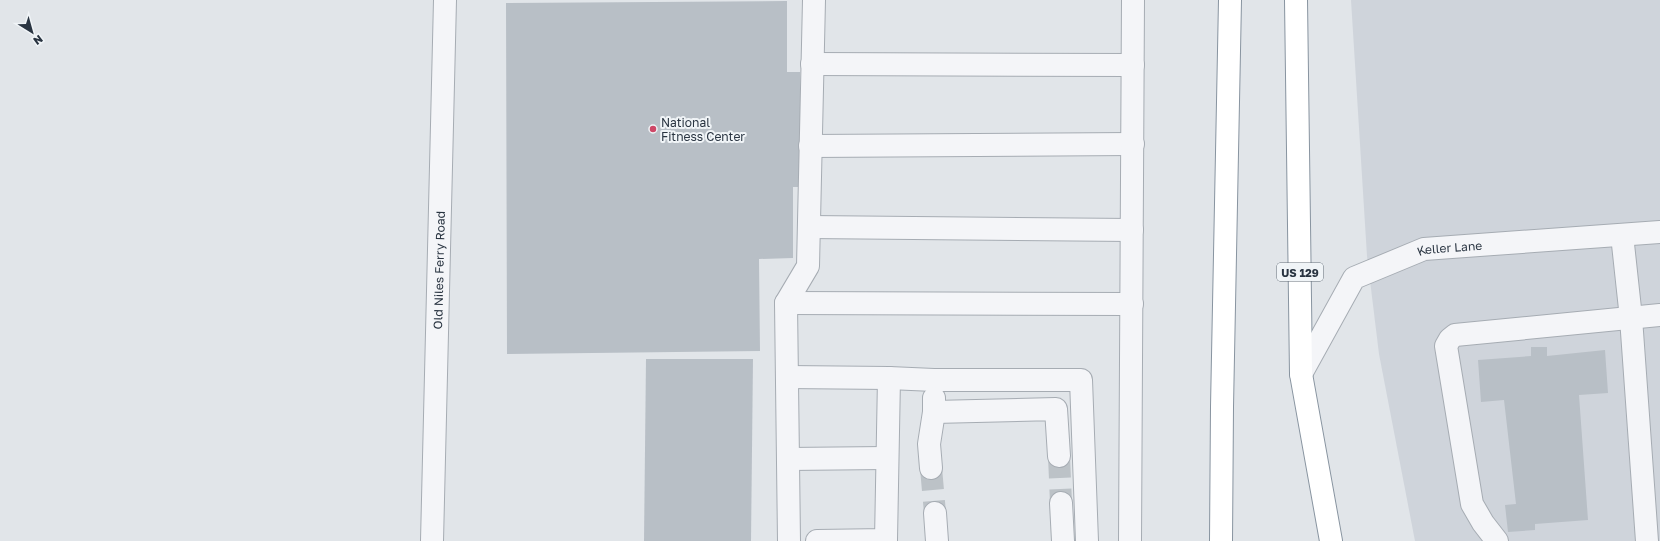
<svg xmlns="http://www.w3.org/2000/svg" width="1660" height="541" font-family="'Golos Text',sans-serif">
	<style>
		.built { fill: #cfd4db }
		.building { fill: #b8bfc6 }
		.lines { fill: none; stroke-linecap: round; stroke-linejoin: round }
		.minor-tunnel { stroke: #bcc2c7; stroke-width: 22; stroke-dasharray: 22 11; stroke-linecap: butt }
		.minor-casing { stroke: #a6acb3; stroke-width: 24 }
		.highway-casing { stroke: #8894a0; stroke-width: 24 }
		.minor { stroke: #f4f5f8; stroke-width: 22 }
		.highway { stroke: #fff; stroke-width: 22 }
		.poi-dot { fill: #ce4767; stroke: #f0f4f7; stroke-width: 1.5 }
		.labels { text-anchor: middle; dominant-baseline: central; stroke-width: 4; stroke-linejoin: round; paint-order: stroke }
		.shield { fill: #f0f4f7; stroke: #656e78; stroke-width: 1 }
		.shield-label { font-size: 11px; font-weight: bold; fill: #293441 }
		.poi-label { font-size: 12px; fill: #293441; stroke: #f0f4f7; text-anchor: start }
		.street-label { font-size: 12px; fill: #293441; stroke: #f0f4f7 }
	</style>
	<rect width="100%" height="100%" fill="#e1e5e9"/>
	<polygon class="built" points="1351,0 1660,0 1660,541 1415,541 1379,354 1367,256"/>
	<g class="building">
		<polygon points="787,1 787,72 800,72 800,187 793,187 793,258 759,259 760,351 507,354 506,3"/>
		<polygon points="1531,347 1547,347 1547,356 1605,350 1608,393 1579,395 1588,520 1535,524 1535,530 1508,532 1505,505 1516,504 1504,400 1481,402 1478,360 1531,356"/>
		<polygon points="646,359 753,359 751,541 644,541"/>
	</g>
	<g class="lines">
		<g class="minor-tunnel">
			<polyline points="1059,456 1061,503"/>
			<polyline points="931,468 935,513"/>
		</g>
		<defs>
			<g id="minor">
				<polyline points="812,64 1133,65"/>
				<polyline points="810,146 1133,144"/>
				<polyline points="809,227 1132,230"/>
				<polyline points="1622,235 1631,318 1647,541"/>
				<polyline points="786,303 1132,304"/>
				<path id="s1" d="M 1301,374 L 1354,278 L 1424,249 L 1660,232"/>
				<polyline points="787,377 889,378 934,380 1081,380 1087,541"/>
				<polyline points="934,412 1056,409 1059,456"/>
				<polyline points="788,459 886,458"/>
				<polyline points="931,468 929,444 934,412 934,398"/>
				<polyline points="1061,503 1063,541"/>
				<polyline points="935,513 937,541"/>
				<path id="s2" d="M 432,541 L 445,0"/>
				<polyline points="789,541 786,303 808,266 814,0"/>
				<polyline points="817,541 886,540 889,378"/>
				<polyline points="1130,541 1133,0"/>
				<polyline points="1497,541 1483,523 1472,504 1446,346 1450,339 1455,335 1660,315"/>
			</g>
			<g id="highway">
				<polyline points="1296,0 1301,374 1331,541"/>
				<polyline points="1221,541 1222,407 1230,0"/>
			</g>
		</defs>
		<use href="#minor" class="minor-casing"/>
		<use href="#highway" class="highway-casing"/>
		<use href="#minor" class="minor"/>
		<use href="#highway" class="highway"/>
	</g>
	<circle class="poi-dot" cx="653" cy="129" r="4"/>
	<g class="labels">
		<rect class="shield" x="1277" y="263" width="46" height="18" rx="3"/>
		<g class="shield-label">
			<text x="1300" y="272">US 129</text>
		</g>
		<g class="poi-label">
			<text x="661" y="122">National<tspan x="661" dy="14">Fitness Center</tspan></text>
		</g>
		<g class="street-label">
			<text stroke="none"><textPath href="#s1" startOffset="211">Keller Lane</textPath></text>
			<text stroke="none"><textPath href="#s2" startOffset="271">Old Niles Ferry Road</textPath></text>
		</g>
	</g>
	<g transform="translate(32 32) rotate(143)" stroke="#f0f4f7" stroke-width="3" paint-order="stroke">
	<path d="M0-3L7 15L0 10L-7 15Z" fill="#293441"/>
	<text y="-6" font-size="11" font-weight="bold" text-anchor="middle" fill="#293441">N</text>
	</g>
</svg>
